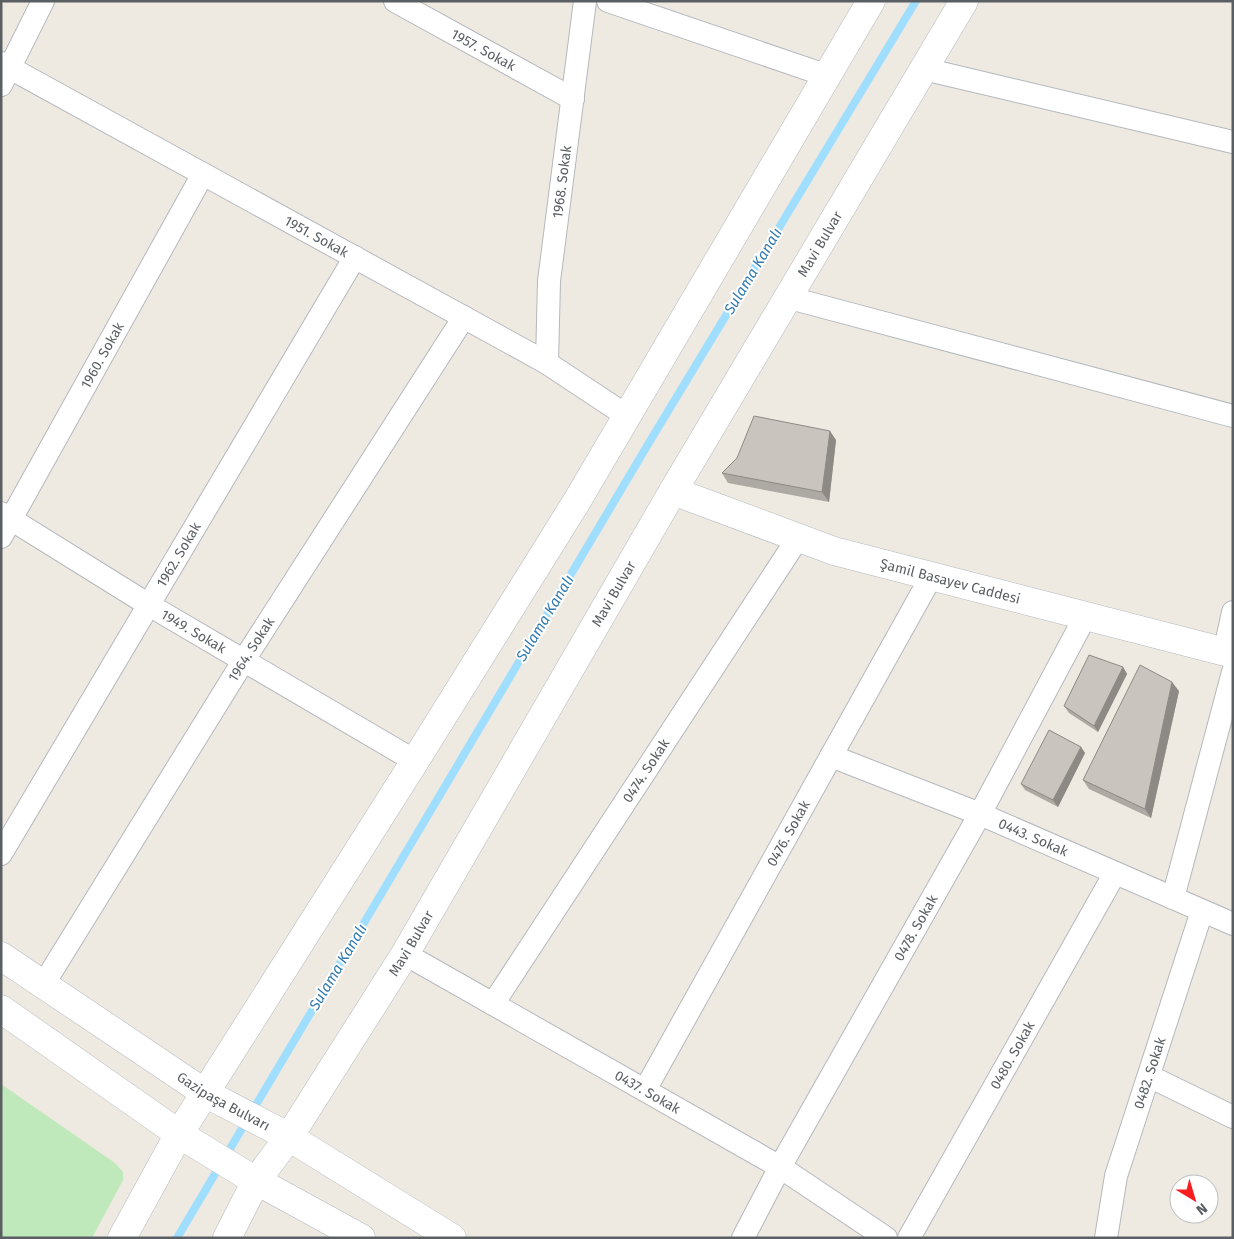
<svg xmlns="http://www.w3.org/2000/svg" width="1234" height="1239" font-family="'Fira Sans',sans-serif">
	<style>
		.green { fill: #bfe8bb }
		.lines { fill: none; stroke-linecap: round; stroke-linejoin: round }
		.stream { stroke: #a0deff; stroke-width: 8 }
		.minor-casing { stroke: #b4b8bd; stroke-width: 24 }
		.tertiary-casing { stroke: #b4b8bd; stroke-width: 29 }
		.secondary-casing { stroke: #b5babf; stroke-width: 29 }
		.minor { stroke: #fff; stroke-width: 22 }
		.tertiary { stroke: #fff; stroke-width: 28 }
		.secondary { stroke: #fff; stroke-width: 28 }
		.wall { fill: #ada9a3 }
		.shaded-wall { fill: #8d8a85 }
		.building { fill: #c9c5be; stroke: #8d8a85 }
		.labels { text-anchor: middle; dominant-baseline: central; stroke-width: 4; stroke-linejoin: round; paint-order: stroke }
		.street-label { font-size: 14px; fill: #5a5f63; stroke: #fff }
		.water-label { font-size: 15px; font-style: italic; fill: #337bb0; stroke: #fff }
	</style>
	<rect width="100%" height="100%" fill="#eeeae1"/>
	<polygon class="green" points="1,1084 115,1163 123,1172 123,1180 92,1238 1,1238"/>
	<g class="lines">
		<polyline class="stream" points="177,1238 650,441 916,1"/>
		<defs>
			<g id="minor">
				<path id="s1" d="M 395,1 L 573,99"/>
				<polyline points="608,1 828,76"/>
				<path id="s2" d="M 1,63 L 547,363 L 627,416"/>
				<polyline points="924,69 1233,142"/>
				<polyline points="1,85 43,1"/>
				<polyline points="790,298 1233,416"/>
				<path id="s3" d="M 547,363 L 549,281 L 585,1"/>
				<path id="s4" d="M 1,513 L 149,605 L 415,761"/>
				<path id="s5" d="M 1,537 L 203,174"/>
				<polyline points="1224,654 1233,612"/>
				<path id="s6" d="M 831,756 L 980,814 L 1233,924"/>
				<path id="s7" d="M 1,854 L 355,257"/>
				<polyline points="1173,898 1233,672"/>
				<path id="s8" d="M 405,954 L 780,1167 L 886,1238"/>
				<path id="s9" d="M 43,985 L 244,660 L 464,317"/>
				<path id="s10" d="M 493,1004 L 798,538"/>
				<polyline points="1149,1076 1233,1117"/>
				<path id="s11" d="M 645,1090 L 931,577"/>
				<path id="s12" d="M 743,1238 L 780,1167 L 980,814 L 1085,617"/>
				<path id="s13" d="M 909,1238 L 1115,873"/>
				<path id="s14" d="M 1106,1238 L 1116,1176 L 1202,911"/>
			</g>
			<g id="tertiary">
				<path id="s15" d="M 673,491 L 834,551 L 1233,654"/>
				<polyline points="122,1238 179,1134 415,761 577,501 871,1"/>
				<path id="s16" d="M 227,1238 L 256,1181 L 289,1137 L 405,954 L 673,491 L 964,1"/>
			</g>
			<g id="secondary">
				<path id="s17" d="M 1,956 L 205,1093 L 289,1137 L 452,1238"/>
				<polyline points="1,1009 179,1134 246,1175 361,1238"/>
			</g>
		</defs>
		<use href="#minor" class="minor-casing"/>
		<use href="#tertiary" class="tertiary-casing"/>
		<use href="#secondary" class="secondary-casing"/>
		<use href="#minor" class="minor"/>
		<use href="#tertiary" class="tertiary"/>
		<use href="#secondary" class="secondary"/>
	</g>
	<g class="wall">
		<polygon points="836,440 829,502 728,483 722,473"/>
		<polygon points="1123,667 1127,674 1098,732 1069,713 1064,706"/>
		<polygon points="1179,691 1151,818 1089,789 1083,780"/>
		<polygon points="1081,747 1085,753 1058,807 1025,790 1021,784"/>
	</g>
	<g class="shaded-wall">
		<polygon points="830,431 836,440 829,502 822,492"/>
		<polygon points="1123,667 1127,674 1098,732 1094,726"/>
		<polygon points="1172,682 1179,691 1151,818 1145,809"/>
		<polygon points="1081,747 1085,753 1058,807 1053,800"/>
	</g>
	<g class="building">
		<polygon points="754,416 830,431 822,492 722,473 737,458"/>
		<polygon points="1089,655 1123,667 1094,726 1064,706"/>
		<polygon points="1140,665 1172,682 1145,809 1083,780"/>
		<polygon points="1049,730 1081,747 1053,800 1021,784"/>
	</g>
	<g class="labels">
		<g class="street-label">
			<text stroke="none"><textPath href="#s1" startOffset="101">1957. Sokak</textPath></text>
			<text stroke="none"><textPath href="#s3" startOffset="182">1968. Sokak</textPath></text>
			<text stroke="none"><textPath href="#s2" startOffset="360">1951. Sokak</textPath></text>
			<text stroke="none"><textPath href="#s16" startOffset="1158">Mavi Bulvar</textPath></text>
			<text stroke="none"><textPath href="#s5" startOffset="208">1960. Sokak</textPath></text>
			<text stroke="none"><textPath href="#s7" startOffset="348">1962. Sokak</textPath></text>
			<text stroke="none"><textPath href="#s15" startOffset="292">Şamil Basayev Caddesi</textPath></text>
			<text stroke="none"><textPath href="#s16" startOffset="752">Mavi Bulvar</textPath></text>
			<text stroke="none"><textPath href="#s4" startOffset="226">1949. Sokak</textPath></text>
			<text stroke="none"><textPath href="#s9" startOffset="395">1964. Sokak</textPath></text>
			<text stroke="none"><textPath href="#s10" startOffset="279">0474. Sokak</textPath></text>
			<text stroke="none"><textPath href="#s11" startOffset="294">0476. Sokak</textPath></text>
			<text stroke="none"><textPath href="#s6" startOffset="218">0443. Sokak</textPath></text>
			<text stroke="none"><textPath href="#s12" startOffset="355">0478. Sokak</textPath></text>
			<text stroke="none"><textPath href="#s16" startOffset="348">Mavi Bulvar</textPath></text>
			<text stroke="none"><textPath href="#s13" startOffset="210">0480. Sokak</textPath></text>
			<text stroke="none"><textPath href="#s14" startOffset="171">0482. Sokak</textPath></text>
			<text stroke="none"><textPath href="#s8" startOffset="279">0437. Sokak</textPath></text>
			<text stroke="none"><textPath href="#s17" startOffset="266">Gazipaşa Bulvarı</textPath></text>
		</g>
		<g class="water-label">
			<text transform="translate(753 271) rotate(-59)">Sulama Kanalı</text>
			<text transform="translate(545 618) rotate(-59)">Sulama Kanalı</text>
			<text transform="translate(338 967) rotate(-59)">Sulama Kanalı</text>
		</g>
	</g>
	<rect width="1234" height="1239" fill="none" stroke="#5a5f63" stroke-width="5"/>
	<g transform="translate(1194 1199) rotate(142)"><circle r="24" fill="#ffffff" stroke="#bdbfc1"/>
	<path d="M0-4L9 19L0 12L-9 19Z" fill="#f71e20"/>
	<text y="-8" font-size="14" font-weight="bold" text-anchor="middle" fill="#5a5f63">N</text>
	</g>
</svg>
